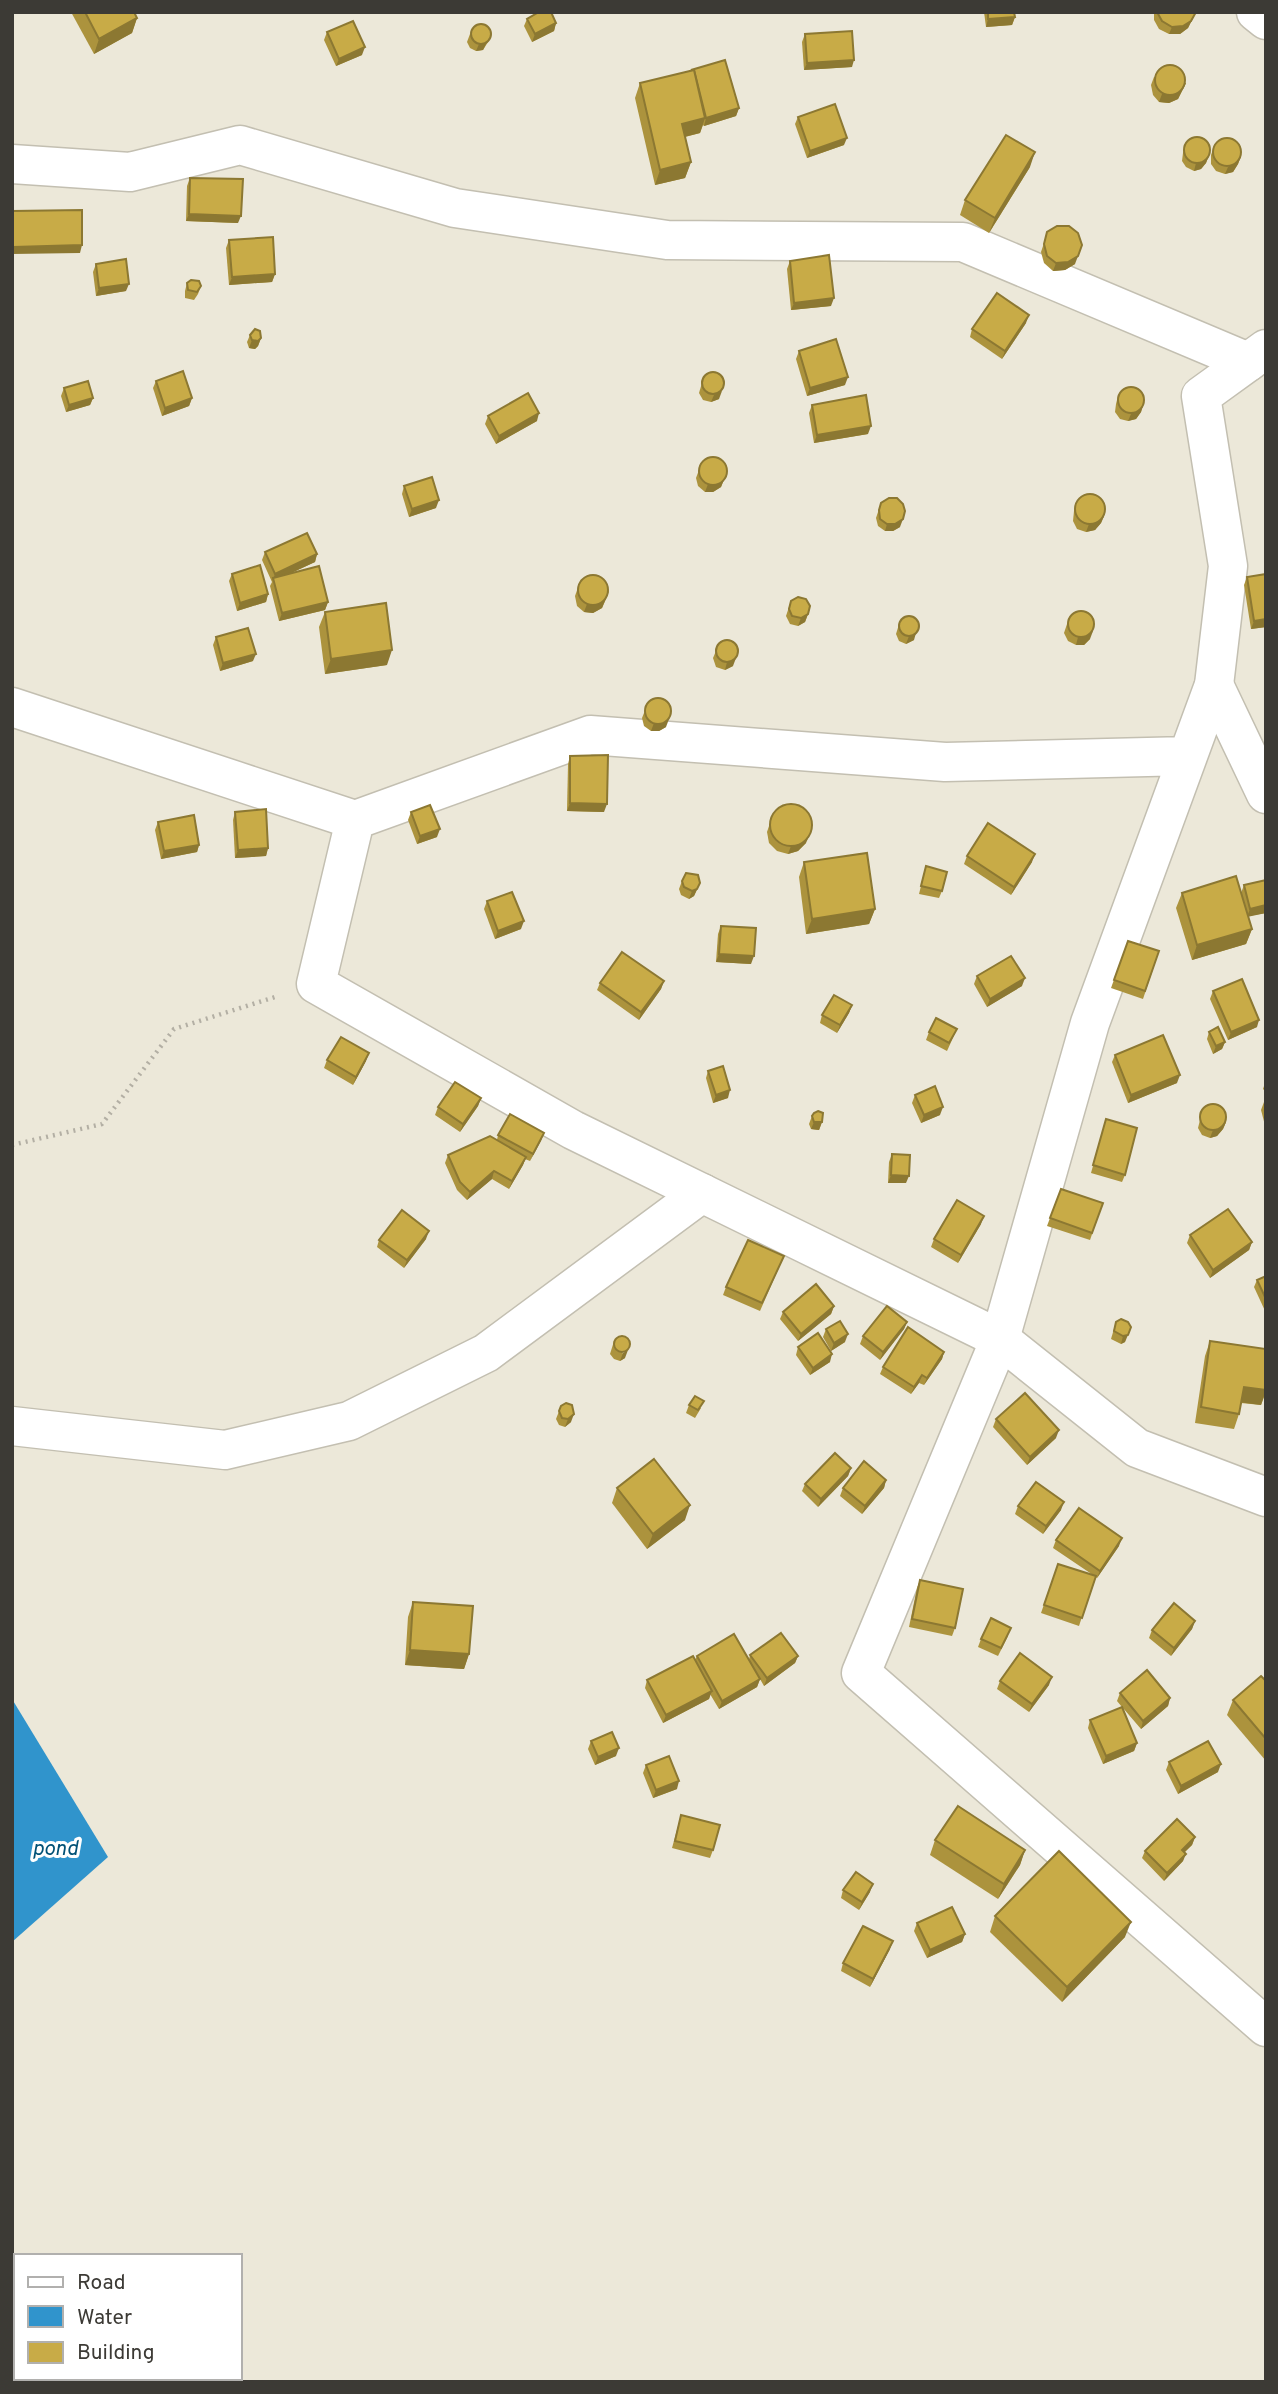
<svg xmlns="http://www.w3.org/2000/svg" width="1278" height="2394" font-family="Overpass,sans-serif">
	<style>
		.water { fill: #3094cc }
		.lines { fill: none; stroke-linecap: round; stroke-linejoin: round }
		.river { stroke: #3094cc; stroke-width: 84 }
		.minor-casing { stroke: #c3bfb1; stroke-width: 41 }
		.path { stroke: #b3afa4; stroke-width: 4.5; stroke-dasharray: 2 5; stroke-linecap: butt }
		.minor { stroke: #fff; stroke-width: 38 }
		.wall { fill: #ac933d }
		.shaded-wall { fill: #8c7832 }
		.building { fill: #c8ab47; stroke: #8c7832; stroke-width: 2 }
		.labels { text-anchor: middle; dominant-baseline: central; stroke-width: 6; stroke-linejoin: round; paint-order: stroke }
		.water-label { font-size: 21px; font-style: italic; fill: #015176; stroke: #fff }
	</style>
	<rect width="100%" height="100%" fill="#ece8d9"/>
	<polygon class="water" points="12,1699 108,1857 12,1942"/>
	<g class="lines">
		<g class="river">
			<polyline points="12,2323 16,2327"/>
			<polyline points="71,2378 74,2382"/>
		</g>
		<defs>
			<g id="minor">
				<polyline points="1256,12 1266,20"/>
				<polyline points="12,164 130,172 240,145 455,208 667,240 963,242 1248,362"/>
				<polyline points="1214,685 1266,794"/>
				<polyline points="12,707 355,820"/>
				<polyline points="1188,756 945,762 590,735 355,820 316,984 573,1130 1000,1339 1090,1023 1214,685 1228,566 1201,396 1266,349"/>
				<polyline points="12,1426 225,1450 349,1421 486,1353 702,1193"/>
				<polyline points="1266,1497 1137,1448 1000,1339 861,1673 1266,2027"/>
			</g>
		</defs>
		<use href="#minor" class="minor-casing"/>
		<polyline class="path" points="12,1145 102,1124 174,1029 275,997"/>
		<use href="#minor" class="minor"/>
	</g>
	<g class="wall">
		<polygon points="71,12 134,12 137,18 132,33 94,54"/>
		<polygon points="984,12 1014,12 1015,17 1012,25 986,27"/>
		<polygon points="1154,12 1196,12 1188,28 1180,34 1169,34 1159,29 1154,20"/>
		<polygon points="527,19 556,23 554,31 532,42 524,26"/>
		<polygon points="327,32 362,55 336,66 324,40"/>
		<polygon points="470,34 488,42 483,50 476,51 470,48 467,42"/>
		<polygon points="805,34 852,67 804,70 802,42"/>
		<polygon points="1154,77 1186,83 1178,99 1169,103 1159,102 1153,95 1151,85"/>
		<polygon points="640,83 739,108 736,116 704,126 703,125 700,133 685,137 691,162 685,178 655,185 635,98"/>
		<polygon points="798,117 844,145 807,158 795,124"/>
		<polygon points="1185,145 1209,155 1206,163 1201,169 1194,171 1186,167 1182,161 1183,153"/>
		<polygon points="1214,147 1241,156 1238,164 1233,172 1225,174 1216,171 1211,164 1211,155"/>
		<polygon points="1030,167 989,233 960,215 965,200"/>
		<polygon points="190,178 238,223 186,221 187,186"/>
		<polygon points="229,240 275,274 272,282 229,285 226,248"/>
		<polygon points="1045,240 1075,264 1065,270 1053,271 1044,263 1041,252"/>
		<polygon points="790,261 831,306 791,310 787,269"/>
		<polygon points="96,264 126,291 96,296 93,272"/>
		<polygon points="187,283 201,286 198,294 194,300 185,298 185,291"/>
		<polygon points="1026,323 1002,359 970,337 972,329"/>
		<polygon points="250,335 261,338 258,346 255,349 249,348 247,342"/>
		<polygon points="799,351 845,385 807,396 796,359"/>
		<polygon points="704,376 719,399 711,402 703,400 699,393"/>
		<polygon points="156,381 192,398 189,406 162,416 153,388"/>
		<polygon points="64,388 93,398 90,405 66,412 61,396"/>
		<polygon points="1118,396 1143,405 1141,412 1136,419 1128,421 1120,419 1115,412 1116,404"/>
		<polygon points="812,405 868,434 814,443 809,413"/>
		<polygon points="488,416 537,421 496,444 485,424"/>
		<polygon points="702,462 727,472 721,487 713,492 705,492 698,486 696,478"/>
		<polygon points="404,486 436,508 409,517 402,494"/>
		<polygon points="881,503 900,527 893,531 885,531 878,526 876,518"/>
		<polygon points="1076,503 1104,516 1101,523 1095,530 1086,532 1077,529 1073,521 1074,511"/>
		<polygon points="265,552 317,554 315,562 289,574 328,602 325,610 279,621 270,586 272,582 262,560"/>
		<polygon points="232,574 268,594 266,602 237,611 229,581"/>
		<polygon points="1247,577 1266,627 1251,629 1244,585"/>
		<polygon points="581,579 606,599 602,608 593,613 584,612 577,606 575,596"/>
		<polygon points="791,601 808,614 805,622 798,626 790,624 786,616"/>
		<polygon points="325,612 387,665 325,674 319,627"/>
		<polygon points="901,618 914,640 906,644 899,641 896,634"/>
		<polygon points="1069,618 1090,639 1084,645 1076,645 1068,641 1064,633"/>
		<polygon points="216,637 253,661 220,671 213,645"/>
		<polygon points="716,651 733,666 725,670 716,667 713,658"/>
		<polygon points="648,703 666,727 659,731 651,731 644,726 642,718"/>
		<polygon points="570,756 604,812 567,811 568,764"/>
		<polygon points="235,812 268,848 266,856 235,858 233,820"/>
		<polygon points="411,812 437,837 417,844 408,820"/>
		<polygon points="773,814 806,843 798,851 788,854 777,851 769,843 767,832"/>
		<polygon points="158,822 199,845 197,852 161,859 155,830"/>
		<polygon points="967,856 1032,862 1011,895 964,864"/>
		<polygon points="804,862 875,909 869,924 806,934 799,877"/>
		<polygon points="926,866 942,891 939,898 919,894"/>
		<polygon points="682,881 700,883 694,896 689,899 681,895 679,889"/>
		<polygon points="1244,885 1266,913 1248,916 1252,929 1246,944 1192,960 1176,908 1182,893 1241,893"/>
		<polygon points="487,901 521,929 495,939 484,909"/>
		<polygon points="721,926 751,964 716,962 718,934"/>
		<polygon points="1128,941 1159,951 1143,999 1111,988"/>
		<polygon points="977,976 1022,986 987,1007 974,984"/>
		<polygon points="664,981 661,989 639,1020 597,990 600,983"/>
		<polygon points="1213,991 1257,1027 1228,1040 1210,999"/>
		<polygon points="852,1005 849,1013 837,1033 820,1023 822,1015"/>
		<polygon points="957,1029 947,1051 926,1040 929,1032"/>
		<polygon points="1209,1032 1225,1042 1222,1049 1213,1054 1207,1039"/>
		<polygon points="1115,1055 1177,1083 1128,1103 1112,1062"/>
		<polygon points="327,1060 366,1061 353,1085 324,1068"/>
		<polygon points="708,1071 728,1098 713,1103 706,1078"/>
		<polygon points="1266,1080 1266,1092 1263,1089"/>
		<polygon points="915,1095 940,1115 921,1123 912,1103"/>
		<polygon points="481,1098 478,1106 460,1132 435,1115 438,1107"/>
		<polygon points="1264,1102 1266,1102 1266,1129 1261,1110"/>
		<polygon points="1202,1112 1226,1122 1223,1129 1217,1136 1210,1138 1202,1135 1198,1128"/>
		<polygon points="812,1116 822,1122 819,1130 811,1129 809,1124"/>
		<polygon points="1106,1119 1125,1175 1122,1182 1091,1173"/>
		<polygon points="544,1133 530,1161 525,1159 523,1165 509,1189 492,1179 467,1200 457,1190 445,1163 448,1155 497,1140 498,1135"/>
		<polygon points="892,1154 906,1183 888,1183 889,1162"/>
		<polygon points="1061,1189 1103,1203 1090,1240 1047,1226"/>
		<polygon points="981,1224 958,1263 931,1247 934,1239"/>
		<polygon points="1190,1235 1252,1242 1249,1250 1210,1278 1187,1243"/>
		<polygon points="426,1239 404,1268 377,1247 379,1240"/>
		<polygon points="784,1256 760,1311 723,1295 726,1287"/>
		<polygon points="1266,1276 1266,1313 1254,1287 1257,1280"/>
		<polygon points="834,1306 831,1314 798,1341 780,1319 783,1312"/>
		<polygon points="907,1322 904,1329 880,1360 860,1344 863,1336"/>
		<polygon points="1116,1322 1128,1322 1125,1342 1121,1344 1111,1339"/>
		<polygon points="826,1329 845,1342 831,1351 823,1337"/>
		<polygon points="615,1338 625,1358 620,1361 614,1359 610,1354"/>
		<polygon points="1210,1341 1266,1349 1266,1392 1261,1405 1241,1403 1239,1414 1234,1429 1195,1423 1205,1356"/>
		<polygon points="798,1347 830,1362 810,1375 796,1355"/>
		<polygon points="944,1352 942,1359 924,1385 919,1383 911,1394 880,1374 883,1367"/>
		<polygon points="689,1405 701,1408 695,1418 686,1413"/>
		<polygon points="561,1406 571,1422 565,1427 559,1425 556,1419"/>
		<polygon points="996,1419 1056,1438 1027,1465 993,1427"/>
		<polygon points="851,1468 848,1476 818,1507 802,1491 805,1484"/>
		<polygon points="886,1480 884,1488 862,1514 840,1496 843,1488"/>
		<polygon points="617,1488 685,1520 647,1549 612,1503"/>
		<polygon points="1018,1506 1061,1510 1043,1534 1015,1514"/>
		<polygon points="1056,1540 1119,1546 1097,1578 1095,1577 1079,1626 1041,1613 1058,1564 1093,1575 1053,1548"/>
		<polygon points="920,1580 955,1628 952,1636 909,1627 917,1588"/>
		<polygon points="413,1602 469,1654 464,1669 405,1665 408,1617"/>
		<polygon points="1195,1621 1192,1629 1171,1656 1149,1638 1152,1630"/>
		<polygon points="1008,1636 998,1656 978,1647 981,1639"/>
		<polygon points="750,1655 798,1656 795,1663 764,1686 760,1679 757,1687 719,1709 710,1694 709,1699 663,1723 645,1688 647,1680 695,1660 697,1656 749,1660"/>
		<polygon points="1000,1681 1049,1685 1029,1712 997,1689"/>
		<polygon points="1266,1681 1266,1761 1227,1715 1233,1700"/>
		<polygon points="1120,1693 1170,1698 1168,1706 1141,1729 1123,1708 1137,1743 1134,1751 1103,1764 1088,1728 1090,1720 1122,1707 1117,1701"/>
		<polygon points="591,1741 616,1756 595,1765 588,1749"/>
		<polygon points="1169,1762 1218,1772 1178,1794 1166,1770"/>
		<polygon points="646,1765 677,1789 653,1798 643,1773"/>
		<polygon points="681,1815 713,1850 710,1858 672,1848"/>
		<polygon points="1195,1837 1192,1845 1185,1852 1183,1861 1164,1881 1142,1858 1145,1851"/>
		<polygon points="935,1840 1025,1850 1020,1865 998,1899 930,1855"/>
		<polygon points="843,1890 870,1892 859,1910 841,1898"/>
		<polygon points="995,1916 1125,1937 1062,2002 990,1932"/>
		<polygon points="917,1923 965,1934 962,1942 927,1958 914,1931"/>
		<polygon points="890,1949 870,1987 841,1971 843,1963"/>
	</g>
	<g class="shaded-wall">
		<polygon points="1196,12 1188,28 1180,34 1169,34 1172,27"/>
		<polygon points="1015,17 1012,25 986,27 988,19"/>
		<polygon points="137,18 132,33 94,54 99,39"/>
		<polygon points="556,23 554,31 532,42 535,34"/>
		<polygon points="491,34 483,50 476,51 479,44"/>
		<polygon points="365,47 362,55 336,66 339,59"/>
		<polygon points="854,60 852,67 804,70 807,63"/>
		<polygon points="1186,83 1178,99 1169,103 1159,102 1162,94"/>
		<polygon points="739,108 736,116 704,126 706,118"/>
		<polygon points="705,118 700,133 676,139 682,124"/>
		<polygon points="847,138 844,145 807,158 810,151"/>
		<polygon points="1035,152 1030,167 989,233 995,218"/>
		<polygon points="1209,155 1206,163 1201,169 1194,171 1196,163"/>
		<polygon points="1241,156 1238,164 1233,172 1225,174 1228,167"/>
		<polygon points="691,162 685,178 655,185 660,170"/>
		<polygon points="189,214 241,216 238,223 186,221"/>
		<polygon points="82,245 80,253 12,254 13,247"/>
		<polygon points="1078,256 1075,264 1065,270 1053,271 1056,263"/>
		<polygon points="275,274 272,282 229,285 232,277"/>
		<polygon points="129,284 126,291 96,296 99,288"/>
		<polygon points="834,298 831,306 791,310 794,303"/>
		<polygon points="1029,315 1026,323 1002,359 1005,351"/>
		<polygon points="261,338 258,346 255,349 249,348 252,340"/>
		<polygon points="848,377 845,385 807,396 810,388"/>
		<polygon points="722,391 719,399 711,402 714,395"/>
		<polygon points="93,398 90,405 66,412 69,405"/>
		<polygon points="192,398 189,406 162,416 165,408"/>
		<polygon points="1143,405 1141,412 1136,419 1128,421 1131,414"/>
		<polygon points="539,413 537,421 496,444 499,436"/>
		<polygon points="871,426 868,434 814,443 817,435"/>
		<polygon points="727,472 721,487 713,492 705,492 708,484"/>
		<polygon points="439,500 436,508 409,517 412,509"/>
		<polygon points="1104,516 1101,523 1095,530 1086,532 1089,524"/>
		<polygon points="903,519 900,527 893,531 885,531 887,524"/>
		<polygon points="317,554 315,562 274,581 273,578 272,582 275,574"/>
		<polygon points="609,591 602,608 593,613 584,612 587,604"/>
		<polygon points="268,594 266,602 237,611 240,603"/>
		<polygon points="328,602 325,610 279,621 282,613"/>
		<polygon points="808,614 805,622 798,626 801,618"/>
		<polygon points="1266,619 1266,627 1251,629 1254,621"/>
		<polygon points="1093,631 1090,639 1084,645 1076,645 1078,637"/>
		<polygon points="916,633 914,640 906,644 909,636"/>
		<polygon points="392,650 387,665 325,674 331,659"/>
		<polygon points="256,654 253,661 220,671 223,663"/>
		<polygon points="736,658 733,666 725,670 727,662"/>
		<polygon points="669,719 666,727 659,731 651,731 654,723"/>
		<polygon points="570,803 607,804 604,812 567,811"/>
		<polygon points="440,829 437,837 417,844 420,836"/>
		<polygon points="809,836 806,843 798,851 788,854 791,846"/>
		<polygon points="199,845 197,852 161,859 164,851"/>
		<polygon points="268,848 266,856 235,858 238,850"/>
		<polygon points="1035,854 1032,862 1011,895 1014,887"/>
		<polygon points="700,883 694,896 689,899 692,891"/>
		<polygon points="1266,905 1266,913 1247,917 1250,909"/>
		<polygon points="875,909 869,924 806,934 812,919"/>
		<polygon points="524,921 521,929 495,939 498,931"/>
		<polygon points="1252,929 1246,944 1192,960 1197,945"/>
		<polygon points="719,954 754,956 751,964 716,962"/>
		<polygon points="1025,978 1022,986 987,1007 990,999"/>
		<polygon points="664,981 661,989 639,1020 641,1012"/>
		<polygon points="852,1005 849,1013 837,1033 840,1025"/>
		<polygon points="1259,1020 1257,1027 1228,1040 1231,1032"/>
		<polygon points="1225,1042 1222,1049 1213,1054 1216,1046"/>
		<polygon points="369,1053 366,1061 353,1085 356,1077"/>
		<polygon points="1180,1075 1177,1083 1128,1103 1131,1095"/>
		<polygon points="730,1090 728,1098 713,1103 716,1095"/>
		<polygon points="481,1098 478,1106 460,1132 463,1124"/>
		<polygon points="943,1107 940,1115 921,1123 924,1115"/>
		<polygon points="814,1122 822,1122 819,1130 811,1129"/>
		<polygon points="1226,1122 1223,1129 1217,1136 1210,1138 1213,1130"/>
		<polygon points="544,1133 541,1141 530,1161 533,1154"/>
		<polygon points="526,1157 523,1165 509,1189 512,1181"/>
		<polygon points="494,1171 492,1179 467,1200 470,1192"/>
		<polygon points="891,1175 909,1176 906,1183 888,1183"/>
		<polygon points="984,1216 981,1224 958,1263 961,1255"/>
		<polygon points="429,1231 426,1239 404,1268 407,1260"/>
		<polygon points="1252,1242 1249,1250 1210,1278 1213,1270"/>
		<polygon points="834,1306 831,1314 798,1341 801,1334"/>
		<polygon points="907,1322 904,1329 880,1360 883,1352"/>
		<polygon points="848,1334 845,1342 831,1351 834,1343"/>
		<polygon points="1128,1335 1125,1342 1121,1344 1123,1336"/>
		<polygon points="628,1350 625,1358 620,1361 623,1353"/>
		<polygon points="944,1352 942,1359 924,1385 927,1378"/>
		<polygon points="832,1354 830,1362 810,1375 813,1368"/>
		<polygon points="922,1375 919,1383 911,1394 914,1387"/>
		<polygon points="1244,1387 1266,1390 1261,1405 1238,1402"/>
		<polygon points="574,1414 571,1422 565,1427 568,1419"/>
		<polygon points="1059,1430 1056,1438 1027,1465 1030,1457"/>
		<polygon points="851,1468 848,1476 818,1507 821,1499"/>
		<polygon points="886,1480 884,1488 862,1514 865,1506"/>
		<polygon points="1064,1502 1061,1510 1043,1534 1046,1526"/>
		<polygon points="690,1505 685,1520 647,1549 653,1534"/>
		<polygon points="1122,1538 1119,1546 1097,1578 1100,1571"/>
		<polygon points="1195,1621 1192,1629 1171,1656 1174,1648"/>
		<polygon points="410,1650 469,1654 464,1669 405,1665"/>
		<polygon points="798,1656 795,1663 764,1686 767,1678"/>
		<polygon points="1052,1677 1049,1685 1029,1712 1032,1704"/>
		<polygon points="760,1679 757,1687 719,1709 722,1701"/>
		<polygon points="712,1691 709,1699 663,1723 666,1715"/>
		<polygon points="1170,1698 1168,1706 1141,1729 1143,1721"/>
		<polygon points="1137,1743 1134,1751 1103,1764 1106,1756"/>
		<polygon points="619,1748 616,1756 595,1765 598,1757"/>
		<polygon points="1221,1764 1218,1772 1178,1794 1181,1786"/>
		<polygon points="679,1781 677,1789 653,1798 656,1790"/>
		<polygon points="1195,1837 1192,1845 1179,1857 1182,1850"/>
		<polygon points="1025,1850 1020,1865 998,1899 1004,1884"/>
		<polygon points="1186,1854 1183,1861 1164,1881 1167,1873"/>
		<polygon points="873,1884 870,1892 859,1910 862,1902"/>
		<polygon points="1131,1922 1125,1937 1062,2002 1067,1987"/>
		<polygon points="965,1934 962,1942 927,1958 930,1950"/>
		<polygon points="893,1941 890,1949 870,1987 873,1979"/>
	</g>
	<g class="building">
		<polygon points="85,12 134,12 137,18 99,39"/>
		<polygon points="539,12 551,12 556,23 535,34 527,19"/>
		<polygon points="988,12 1014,12 1015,17 988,19"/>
		<polygon points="1157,12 1196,12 1191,21 1183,26 1172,27 1162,21"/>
		<polygon points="353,21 365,47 339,59 327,32"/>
		<circle cx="481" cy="34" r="10"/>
		<polygon points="852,31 854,60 807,63 805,34"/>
		<polygon points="725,60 739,108 706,118 694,70 691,70"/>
		<circle cx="1170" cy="80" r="15"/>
		<polygon points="694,70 705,118 682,124 691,162 660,170 640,83"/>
		<polygon points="835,104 847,138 810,151 798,117"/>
		<polygon points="1006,135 1035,152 995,218 965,200"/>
		<circle cx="1197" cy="150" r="13"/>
		<circle cx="1227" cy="152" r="14"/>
		<polygon points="190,178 243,179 241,216 189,214"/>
		<polygon points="82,210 82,245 13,247 13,211"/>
		<polygon points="1057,226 1069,226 1078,233 1082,245 1078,256 1068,262 1056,263 1047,256 1044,244 1047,232"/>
		<polygon points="273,237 275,274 232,277 229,240"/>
		<polygon points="829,255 834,298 794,303 790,261"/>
		<polygon points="126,259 129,284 99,288 96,264"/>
		<polygon points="191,280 199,281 201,286 197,292 188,290 187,283"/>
		<polygon points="997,293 1029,315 1005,351 972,329"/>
		<polygon points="255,329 260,331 261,338 258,341 252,340 250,335"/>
		<polygon points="836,339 848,377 810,388 799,351"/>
		<polygon points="183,371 192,398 165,408 156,381"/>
		<circle cx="713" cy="383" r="11"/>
		<polygon points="88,381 93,398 69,405 64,388"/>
		<circle cx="1131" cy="400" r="13"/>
		<polygon points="528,393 539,413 499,436 488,416"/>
		<polygon points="866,395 871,426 817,435 812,405"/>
		<circle cx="713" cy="471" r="14"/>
		<polygon points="432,477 439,500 412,509 404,486"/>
		<circle cx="1090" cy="509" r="15"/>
		<polygon points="889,498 897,498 903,504 905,511 903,519 895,524 887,524 880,519 879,510 881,503"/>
		<polygon points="307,533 317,554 275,574 265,552"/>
		<polygon points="260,565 268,594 240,603 232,574"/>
		<polygon points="319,566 328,602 282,613 273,578"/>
		<polygon points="1266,574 1266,619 1254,621 1247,577"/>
		<circle cx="593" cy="590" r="15"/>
		<polygon points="798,597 806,599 810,606 808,614 801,618 792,616 789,609 791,601"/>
		<polygon points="386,603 392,650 331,659 325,612"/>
		<circle cx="1081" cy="624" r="13"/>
		<circle cx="909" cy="626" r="10"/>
		<polygon points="248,628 256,654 223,663 216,637"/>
		<circle cx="727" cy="651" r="11"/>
		<circle cx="658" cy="711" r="13"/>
		<polygon points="608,755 607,804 570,803 570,756"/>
		<circle cx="791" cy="825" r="21"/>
		<polygon points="430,805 440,829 420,836 411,812"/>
		<polygon points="266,809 268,848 238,850 235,812"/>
		<polygon points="194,815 199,845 164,851 158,822"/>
		<polygon points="988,823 1035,854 1014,887 967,856"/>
		<polygon points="867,853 875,909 812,919 804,862"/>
		<polygon points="926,866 947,872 942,891 921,886"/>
		<polygon points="686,873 698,875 700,883 697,889 692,891 684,887 682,881"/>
		<polygon points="1236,876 1252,929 1197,945 1182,893"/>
		<polygon points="1266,880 1266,905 1250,909 1244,885"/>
		<polygon points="512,892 524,921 498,931 487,901"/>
		<polygon points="721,926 756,928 754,956 719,954"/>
		<polygon points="1128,941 1159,951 1145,991 1114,980"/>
		<polygon points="622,952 664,981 641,1012 600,983"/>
		<polygon points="1011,956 1025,978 990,999 977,976"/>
		<polygon points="1242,979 1259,1020 1231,1032 1213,991"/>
		<polygon points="834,995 852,1005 840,1025 822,1015"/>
		<polygon points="936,1018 957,1029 949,1043 929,1032"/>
		<polygon points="1218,1027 1225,1042 1216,1046 1209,1032"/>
		<polygon points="1163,1035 1180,1075 1131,1095 1115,1055"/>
		<polygon points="341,1037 369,1053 356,1077 327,1060"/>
		<polygon points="723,1066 730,1090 716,1095 708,1071"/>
		<polygon points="455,1082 481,1098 463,1124 438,1107"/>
		<polygon points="935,1086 943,1107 924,1115 915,1095"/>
		<circle cx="1213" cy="1117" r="13"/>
		<polygon points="818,1111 823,1113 822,1122 814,1122 812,1116 814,1113"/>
		<polygon points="510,1114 544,1133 533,1154 498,1135"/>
		<polygon points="1106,1119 1137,1128 1125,1175 1093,1165"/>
		<polygon points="490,1136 526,1157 512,1181 494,1171 470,1192 460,1182 448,1155"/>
		<polygon points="892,1154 910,1155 909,1176 891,1175"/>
		<polygon points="1061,1189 1103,1203 1092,1233 1050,1218"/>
		<polygon points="957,1200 984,1216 961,1255 934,1239"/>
		<polygon points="1228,1209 1252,1242 1213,1270 1190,1235"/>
		<polygon points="402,1210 429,1231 407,1260 379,1240"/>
		<polygon points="748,1240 784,1256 762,1303 726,1287"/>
		<polygon points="1266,1276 1266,1299 1257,1280"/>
		<polygon points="816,1284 834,1306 801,1334 783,1312"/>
		<polygon points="887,1306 907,1322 883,1352 863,1336"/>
		<polygon points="1121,1319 1128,1322 1131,1327 1128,1335 1123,1336 1114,1331 1116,1322"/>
		<polygon points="840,1321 848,1334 834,1343 826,1329"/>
		<polygon points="908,1327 944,1352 927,1378 922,1375 914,1387 883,1367"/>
		<polygon points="818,1333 832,1354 813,1368 798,1347"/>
		<circle cx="622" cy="1344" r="8"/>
		<polygon points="1210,1341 1266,1349 1266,1390 1244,1387 1239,1414 1201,1407"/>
		<polygon points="1025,1393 1059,1430 1030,1457 996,1419"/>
		<polygon points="695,1396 704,1401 698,1410 689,1405"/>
		<polygon points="566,1403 572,1405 574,1414 568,1419 562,1418 559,1411 561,1406"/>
		<polygon points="835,1453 851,1468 821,1499 805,1484"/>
		<polygon points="654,1459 690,1505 653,1534 617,1488"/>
		<polygon points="864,1461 886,1480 865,1506 843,1488"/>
		<polygon points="1036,1482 1064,1502 1046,1526 1018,1506"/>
		<polygon points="1079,1508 1122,1538 1100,1571 1056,1540"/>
		<polygon points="1058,1564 1096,1576 1082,1618 1044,1605"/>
		<polygon points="920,1580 963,1589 955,1628 912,1619"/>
		<polygon points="413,1602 473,1606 469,1654 410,1650"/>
		<polygon points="1174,1603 1195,1621 1174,1648 1152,1630"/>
		<polygon points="991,1618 1011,1628 1001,1648 981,1639"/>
		<polygon points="781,1633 798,1656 767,1678 750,1655"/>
		<polygon points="734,1634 760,1679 722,1701 697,1656"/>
		<polygon points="1020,1653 1052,1677 1032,1704 1000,1681"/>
		<polygon points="693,1656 712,1691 666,1715 647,1680"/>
		<polygon points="1147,1670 1170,1698 1143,1721 1120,1693"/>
		<polygon points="1261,1676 1266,1681 1266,1739 1233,1700"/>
		<polygon points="1122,1707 1137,1743 1106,1756 1090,1720"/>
		<polygon points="612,1732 619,1748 598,1757 591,1741"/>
		<polygon points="1208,1741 1221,1764 1181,1786 1169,1762"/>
		<polygon points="669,1756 679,1781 656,1790 646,1765"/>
		<polygon points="958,1806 1025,1850 1004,1884 935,1840"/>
		<polygon points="681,1815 720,1825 713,1850 675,1841"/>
		<polygon points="1177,1819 1195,1837 1182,1850 1186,1854 1167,1873 1145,1851"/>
		<polygon points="1059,1851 1131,1922 1067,1987 995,1916"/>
		<polygon points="856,1872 873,1884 862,1902 843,1890"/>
		<polygon points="952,1907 965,1934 930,1950 917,1923"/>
		<polygon points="863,1926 893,1941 873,1979 843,1963"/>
	</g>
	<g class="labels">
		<g class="water-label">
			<text x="55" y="1849">pond</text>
		</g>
	</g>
	<rect width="1278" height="2394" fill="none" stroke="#3c3a35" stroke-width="28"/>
	<rect x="14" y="2254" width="228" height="126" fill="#ffffff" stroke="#b1b0ae" stroke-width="2"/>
	<rect x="28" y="2277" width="35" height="10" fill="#ffffff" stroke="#b1b0ae" stroke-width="2"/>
	<text x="77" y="2289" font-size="21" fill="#3c3a35">Road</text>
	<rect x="28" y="2306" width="35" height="21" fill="#3094cc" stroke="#b1b0ae" stroke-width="2"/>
	<text x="77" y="2324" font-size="21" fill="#3c3a35">Water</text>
	<rect x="28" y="2342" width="35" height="21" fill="#c8ab47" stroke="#b1b0ae" stroke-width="2"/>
	<text x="77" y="2359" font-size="21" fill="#3c3a35">Building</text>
</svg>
